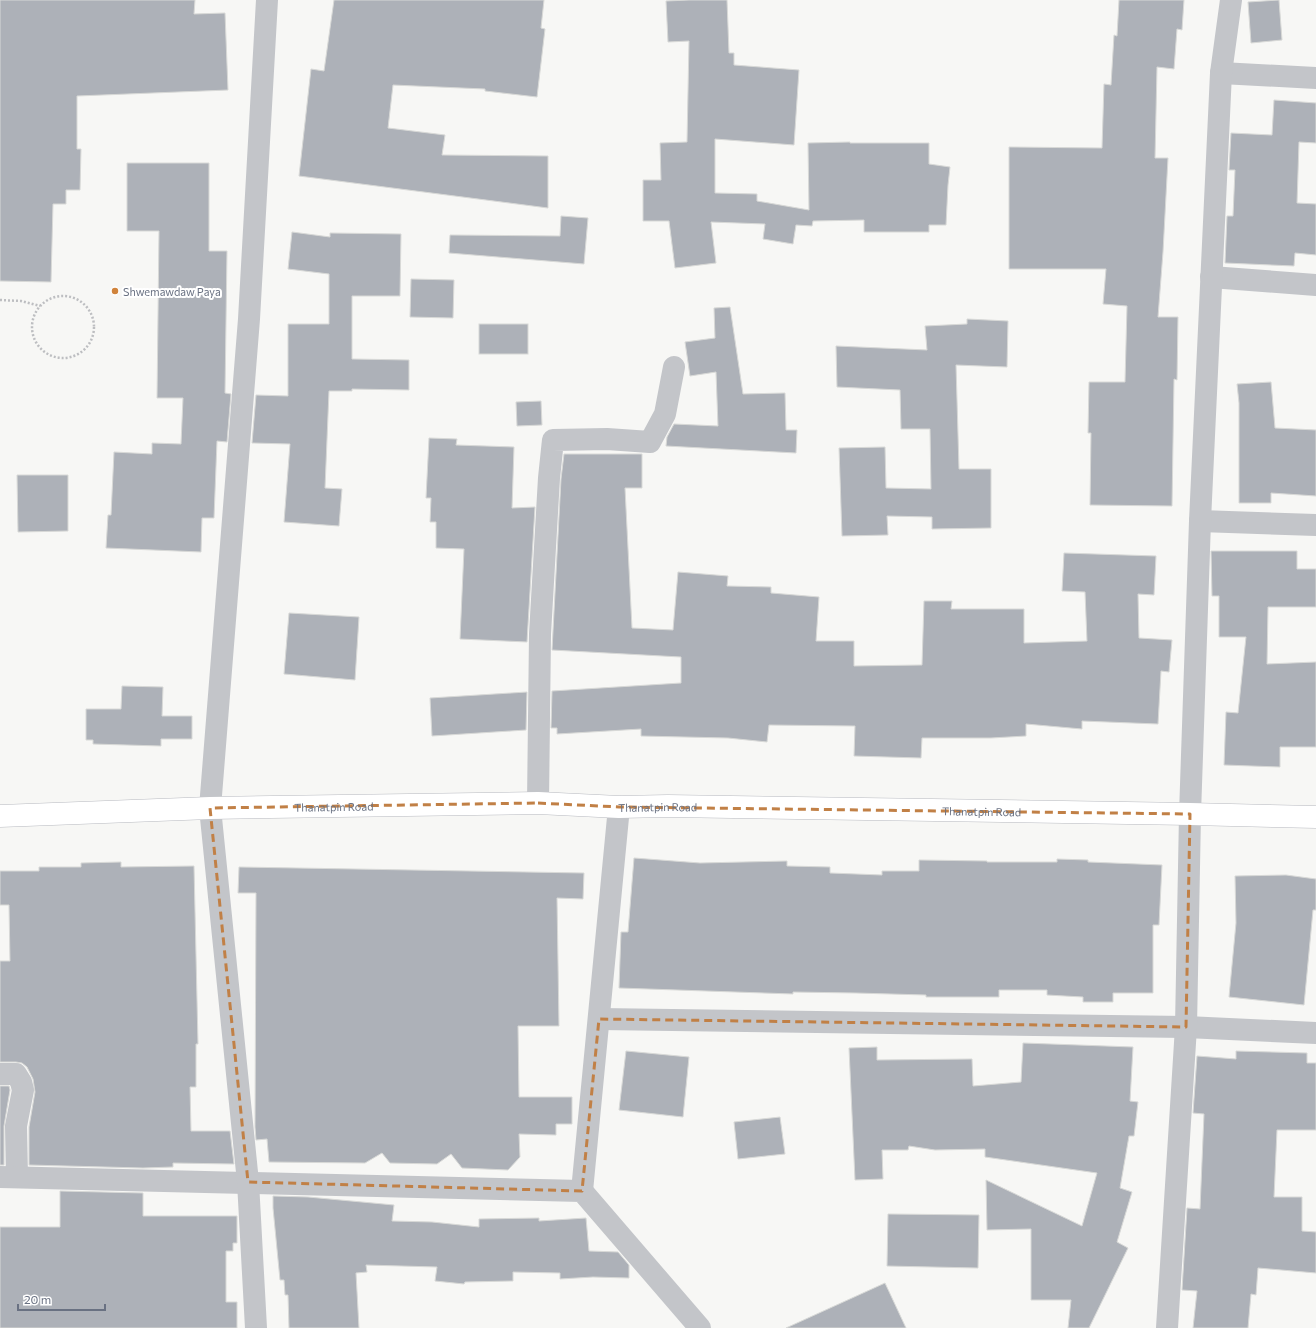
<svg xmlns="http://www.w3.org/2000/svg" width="1316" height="1328" font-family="Commissioner,sans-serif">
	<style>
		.building { fill: #adb1b8; stroke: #d8d9d7 }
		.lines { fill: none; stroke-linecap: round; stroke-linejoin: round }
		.secondary-casing { stroke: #b8bac0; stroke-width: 23 }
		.path { stroke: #bdbec1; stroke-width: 2.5; stroke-dasharray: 2 2; stroke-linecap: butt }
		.minor { stroke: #c3c5c9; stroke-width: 22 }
		.secondary { stroke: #fff; stroke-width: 22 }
		.marked { fill: none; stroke: #c18046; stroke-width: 3; stroke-dasharray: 8 5; stroke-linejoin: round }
		.poi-dot { fill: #d0833b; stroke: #fff; stroke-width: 1.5 }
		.labels { text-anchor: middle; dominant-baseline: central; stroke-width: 4; stroke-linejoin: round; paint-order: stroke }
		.poi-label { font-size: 11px; fill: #697182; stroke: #fff; text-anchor: start }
		.street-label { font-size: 11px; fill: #697182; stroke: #fff }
	</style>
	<rect width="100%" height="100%" fill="#f7f7f5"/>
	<g class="building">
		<polygon points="0,0 195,0 194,14 225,13 228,90 77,96 77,149 81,149 80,190 66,190 66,204 53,204 51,282 0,281"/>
		<polygon points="334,0 544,0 541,28 545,29 537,97 485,91 485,89 393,85 388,128 445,135 442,155 548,156 548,208 299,176 311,69 324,71"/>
		<polygon points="689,0 727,0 729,53 734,53 734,65 799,70 794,145 715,139 715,193 757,194 757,201 809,210 808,143 850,142 850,143 929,143 929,164 950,167 948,185 946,225 929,225 929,232 864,232 864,220 813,221 812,226 796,225 793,244 763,239 765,224 711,222 716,263 675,268 669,221 643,221 643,180 661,180 660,143 687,142 689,41 668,42 666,1"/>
		<polygon points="1119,0 1184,0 1182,30 1177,29 1174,69 1157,67 1155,158 1168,158 1163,252 1158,317 1178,317 1177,380 1174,379 1172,506 1090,505 1091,433 1088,433 1089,382 1125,382 1127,306 1103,304 1106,269 1009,269 1009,147 1102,148 1104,84 1111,85 1114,35 1117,36"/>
		<polygon points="1279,0 1282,40 1251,43 1248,2"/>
		<polygon points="1274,100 1316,103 1316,143 1299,142 1297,203 1316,204 1316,255 1295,253 1294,266 1225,263 1227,216 1233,216 1235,170 1229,170 1231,133 1272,135"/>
		<polygon points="127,163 209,163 209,251 227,251 225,393 231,394 227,442 217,441 214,518 202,518 201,552 106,548 108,515 111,515 114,452 152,454 152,443 181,444 183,398 157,398 159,231 127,231"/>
		<polygon points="561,216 588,218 584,264 449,253 450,235 560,236"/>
		<polygon points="292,232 330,237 330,233 401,234 400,296 352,296 352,359 409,360 409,390 352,389 352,391 329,391 325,488 342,489 339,526 284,522 290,444 252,443 256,395 288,396 288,324 329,324 329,274 288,269"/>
		<polygon points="411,279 454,280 453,318 410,317"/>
		<polygon points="730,307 743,394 785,393 786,430 797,430 796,453 666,446 667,437 674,424 718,426 716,372 690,376 685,342 715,338 714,308"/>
		<polygon points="967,319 1008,321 1007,367 956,365 959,469 991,469 991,528 932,529 932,517 887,516 888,535 842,536 839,448 885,447 886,488 931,489 930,429 901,429 900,390 837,387 836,346 927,350 925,326 967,324"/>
		<rect x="479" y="324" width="49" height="30"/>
		<polygon points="1271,382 1275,428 1316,430 1316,496 1271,493 1271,503 1239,503 1239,403 1237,384"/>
		<polygon points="541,401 542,425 517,426 516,402"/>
		<polygon points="429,438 457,439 456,445 514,447 512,508 535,507 527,642 460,639 464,549 436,548 436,522 430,522 431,498 426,498"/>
		<polygon points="564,454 642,454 642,488 625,488 632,628 673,630 678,572 728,576 727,586 771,587 771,593 819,597 816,641 854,641 854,666 922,665 924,601 952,601 951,609 1024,609 1024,643 1087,641 1085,592 1062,591 1064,553 1156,556 1154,595 1138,594 1139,638 1172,640 1169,672 1161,671 1158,724 1082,721 1082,729 1026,724 1026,736 991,738 922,738 921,758 854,756 855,726 769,725 767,742 728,738 641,736 641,729 557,734 557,728 551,728 552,691 681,683 681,657 552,650 561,479"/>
		<polygon points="17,475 68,475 68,531 18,532"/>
		<polygon points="1211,551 1297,551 1297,569 1316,569 1316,607 1268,607 1267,664 1316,662 1316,747 1280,747 1280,767 1224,765 1226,712 1238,713 1246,637 1219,637 1219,596 1212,596"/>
		<polygon points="289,613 359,617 355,680 284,674"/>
		<polygon points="122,686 163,687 162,716 192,716 192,739 161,739 161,746 93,744 93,740 86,740 86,709 121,709"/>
		<polygon points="527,692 526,730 432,736 430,698"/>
		<polygon points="634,858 700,863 787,861 787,866 830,867 830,873 882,875 882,871 919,871 919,860 987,861 987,862 1057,862 1057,859 1088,860 1088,862 1162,865 1159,925 1153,925 1153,993 1113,993 1113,1002 1083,1002 1083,997 1047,995 1047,990 999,990 999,997 926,997 926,995 856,993 793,992 793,994 619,988 621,932 628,932"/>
		<polygon points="121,862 121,867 194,866 198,1044 196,1044 196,1087 190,1087 191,1131 230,1131 234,1164 173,1163 173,1167 143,1168 29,1165 29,1127 35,1092 33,1079 27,1067 22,1063 16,1062 0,1062 0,961 10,961 9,905 0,905 0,871 39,871 39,867 81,867 81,863"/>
		<polygon points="239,867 584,873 583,899 557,898 559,1026 518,1026 519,1097 572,1097 572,1124 556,1124 556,1135 519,1134 520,1157 508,1170 462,1168 451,1154 437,1164 390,1163 382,1153 365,1163 269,1162 267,1139 256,1140 255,1127 256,893 238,893"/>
		<polygon points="1286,875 1316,879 1316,910 1313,910 1304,1005 1229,997 1236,923 1235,876"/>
		<polygon points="1023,1043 1133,1047 1130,1101 1138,1102 1134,1136 1129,1136 1120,1188 1132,1192 1117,1242 1128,1248 1089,1328 1068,1328 1071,1300 1031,1300 1031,1229 987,1230 986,1180 1082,1226 1097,1173 985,1157 985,1149 935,1150 909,1146 908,1150 882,1150 883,1179 855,1180 849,1048 877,1047 877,1060 972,1059 973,1086 1021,1082"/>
		<polygon points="626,1051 689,1057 683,1117 619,1110"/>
		<polygon points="1236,1051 1307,1053 1307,1063 1316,1063 1316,1130 1277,1130 1274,1197 1302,1197 1302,1231 1316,1232 1316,1273 1258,1268 1256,1295 1251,1294 1248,1328 1193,1328 1197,1291 1182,1290 1187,1208 1200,1209 1204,1114 1193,1113 1197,1056 1236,1059"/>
		<polygon points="0,1086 9,1086 10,1090 4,1126 4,1165 0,1165"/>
		<polygon points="780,1117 785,1154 738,1159 734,1122"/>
		<polygon points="60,1191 143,1193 143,1216 237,1216 237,1243 233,1243 233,1251 226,1251 226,1302 237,1302 237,1328 0,1328 0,1227 60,1227"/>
		<polygon points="273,1196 308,1197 394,1205 392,1221 432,1222 479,1227 479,1219 539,1218 539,1221 586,1218 589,1251 618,1252 629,1265 629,1278 593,1277 560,1279 560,1273 513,1272 513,1281 465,1282 464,1284 435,1281 437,1267 366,1265 367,1272 356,1273 359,1328 289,1328 288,1295 285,1295 284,1280 280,1280 273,1208"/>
		<polygon points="888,1214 979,1215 978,1268 887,1266"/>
		<polygon points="885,1283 906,1328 786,1328"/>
	</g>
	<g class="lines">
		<defs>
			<g id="secondary">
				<path id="s1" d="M 0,816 L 210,808 L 538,803 L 619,807 L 668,806 L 1190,814 L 1316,817"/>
			</g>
		</defs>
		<use href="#secondary" class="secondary-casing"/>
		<g class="path">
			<circle cx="63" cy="327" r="31"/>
			<polyline points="0,300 21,301 40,306"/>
		</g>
		<g class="minor">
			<polyline points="1221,73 1316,78"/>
			<polyline points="1211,277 1316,285"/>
			<polyline points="1200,521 1316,525"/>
			<polyline points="538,803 540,634 549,478 553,440 607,439 650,442 665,414 674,367"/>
			<polyline points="599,1019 1186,1027 1316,1033"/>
			<polyline points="0,1074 16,1074 21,1082 23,1090 16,1126 17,1177"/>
			<polyline points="0,1177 582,1191 700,1328"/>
			<polyline points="582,1191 619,807"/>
			<polyline points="256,1328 248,1182 210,808 249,319 267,0"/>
			<polyline points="1167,1328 1186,1027 1190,814 1200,521 1221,73 1231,0"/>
		</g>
		<use href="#secondary" class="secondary"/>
	</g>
	<path class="marked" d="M 538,803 L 619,807 L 1190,814 L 1186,1027 L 599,1019 L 582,1191 L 248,1182 L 210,808 Z"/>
	<circle class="poi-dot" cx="115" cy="291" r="4"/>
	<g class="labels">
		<g class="poi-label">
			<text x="123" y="291">Shwemawdaw Paya</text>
		</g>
		<g class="street-label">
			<text stroke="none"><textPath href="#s1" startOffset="334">Thanatpin Road</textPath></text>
			<text stroke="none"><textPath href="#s1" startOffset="658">Thanatpin Road</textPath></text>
			<text stroke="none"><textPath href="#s1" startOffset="982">Thanatpin Road</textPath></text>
		</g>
	</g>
	<path d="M18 1304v6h87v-6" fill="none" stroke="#697182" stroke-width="2"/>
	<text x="24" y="1304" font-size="12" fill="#697182" stroke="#ffffff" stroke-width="3" paint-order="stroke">20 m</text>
</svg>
